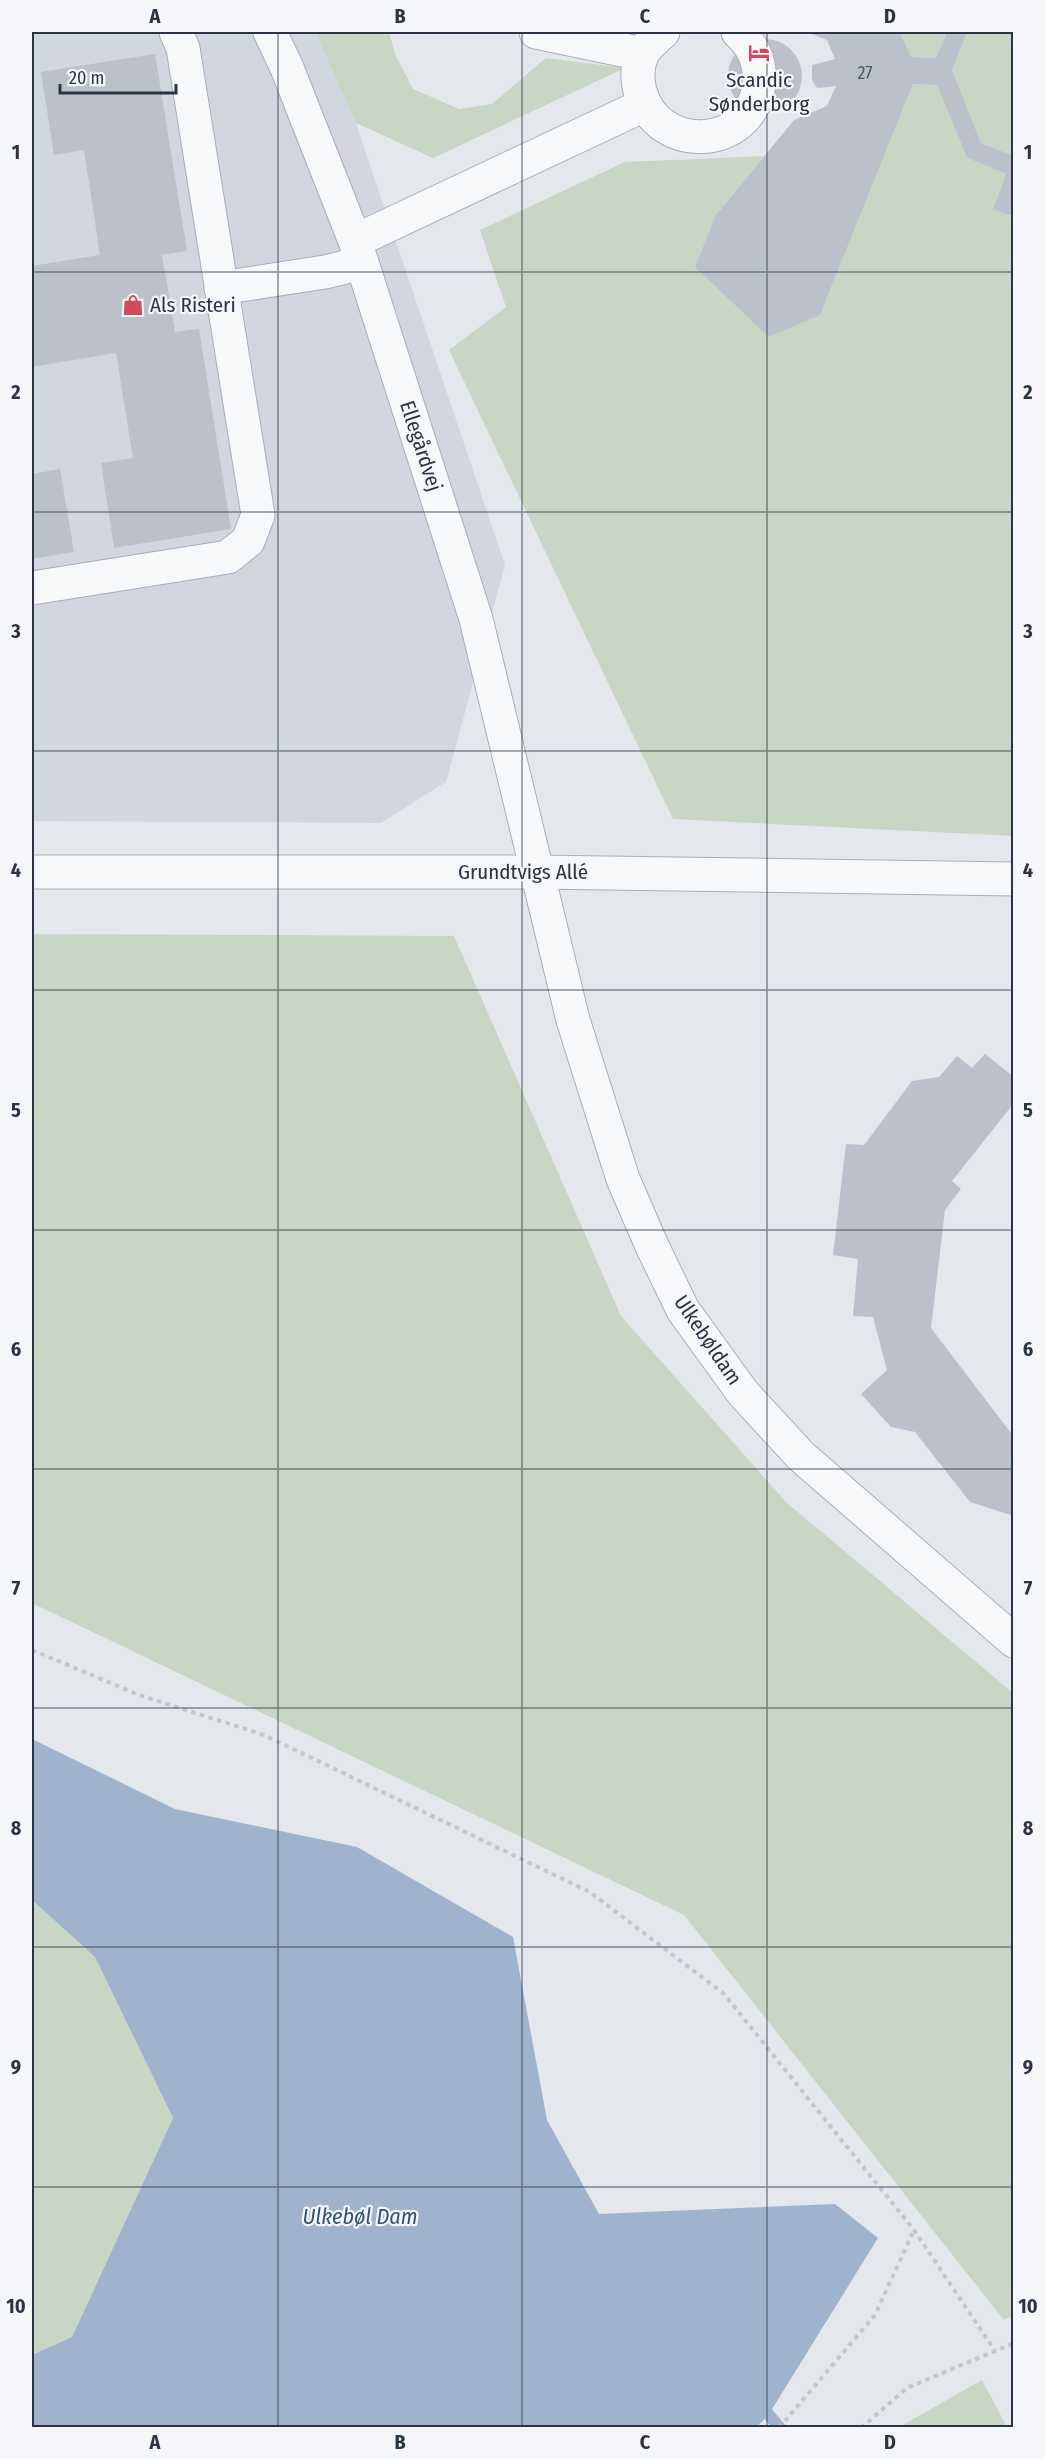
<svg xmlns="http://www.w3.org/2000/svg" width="1045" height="2459" font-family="'Fira Sans Condensed',sans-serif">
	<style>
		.built { fill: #d2d6de }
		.green { fill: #c9d6c5 }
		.water { fill: #9fb4cc }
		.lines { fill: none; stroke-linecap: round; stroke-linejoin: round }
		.stream { stroke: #9fb4cc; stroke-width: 12 }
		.building { fill: #bbc0ca }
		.minor-casing { stroke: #a9aeb7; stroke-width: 35 }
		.path { stroke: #c2c5cb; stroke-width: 4; stroke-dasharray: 4.5 4.5; stroke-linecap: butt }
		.minor { stroke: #f7f8fa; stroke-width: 33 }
		.grid { fill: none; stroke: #2b3445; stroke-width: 1.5; stroke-opacity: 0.55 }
		.labels { text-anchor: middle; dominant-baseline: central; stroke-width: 4.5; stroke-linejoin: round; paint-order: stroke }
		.number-label { font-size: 18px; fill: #4f5766 }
		.poi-label { font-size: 21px; fill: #2b3445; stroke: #f4f6f9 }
		.street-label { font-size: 21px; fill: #2b3445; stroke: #f4f6f9 }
		.water-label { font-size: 22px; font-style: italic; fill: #34527a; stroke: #f4f6f9 }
		.neatline { fill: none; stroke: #2b3445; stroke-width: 2 }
		.grid-label { font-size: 20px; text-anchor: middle; font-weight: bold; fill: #2b3445 }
	</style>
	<rect width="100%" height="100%" fill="#e4e7ec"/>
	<polygon class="built" points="32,32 315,32 356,123 505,565 446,782 381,823 32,821"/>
	<g class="green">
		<polygon points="315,32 389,32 395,54 413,89 459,109 492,104 546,58 625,68 433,158 356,123"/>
		<polygon points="900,32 947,32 936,58 911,57"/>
		<polygon points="967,32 1013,32 1013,156 981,143 952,70"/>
		<polygon points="913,84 937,85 967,158 1006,174 993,209 1013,217 1013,836 673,819 449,350 506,307 480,230 625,162 764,156 716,215 769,337 820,315"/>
		<polygon points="32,934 454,936 621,1316 786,1502 1013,1693 1013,2317 1003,2319 684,1915 32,1603"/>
		<polygon points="32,1900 95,1957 173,2118 72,2337 32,2355"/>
		<polygon points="982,2380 1007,2427 900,2427 906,2423"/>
	</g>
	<polygon class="water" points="32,1739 175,1809 357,1847 513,1937 547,2120 599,2214 835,2204 878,2238 769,2414 756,2428 32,2427 32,2355 72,2337 173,2118 95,1957 32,1900"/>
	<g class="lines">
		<polyline class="stream" points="759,2403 780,2428"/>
	</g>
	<g class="building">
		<polygon points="807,32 900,32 911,57 936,58 947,32 967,32 952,70 981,143 1014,156 1014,217 993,209 1006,174 967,158 937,85 913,84 820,315 769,337 695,267 716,215 794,120 827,106 836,86 817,88 812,80 812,65 835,59 827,40"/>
		<circle cx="765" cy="76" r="37"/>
		<polygon points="155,54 187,251 162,255 175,332 199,329 231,529 114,548 101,463 133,458 116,353 32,367 32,266 100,255 84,150 54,155 41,72"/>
		<polygon points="60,469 74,552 32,559 32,474"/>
		<polygon points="985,1054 1014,1077 1014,1103 952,1181 961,1189 945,1210 931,1328 1014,1437 1014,1516 970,1502 915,1432 891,1427 861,1394 887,1370 873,1317 853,1316 858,1259 833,1255 846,1144 864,1145 912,1081 939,1077 957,1056 972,1068"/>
	</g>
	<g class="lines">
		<defs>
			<g id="minor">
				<polyline points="270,32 287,68 355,241 476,619 573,1020 623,1179 652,1246 683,1310 743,1393 801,1456 1014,1641"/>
				<polyline points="536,32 642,54"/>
				<path d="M 663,32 C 657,38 645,47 642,55 C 637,67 637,80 640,91 C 657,155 752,151 759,84 C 761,63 754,46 738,32"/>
				<polyline points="355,241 644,105"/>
				<polyline points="221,288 325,272 362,263"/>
				<polyline points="32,588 228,557 248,541 258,515 183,48 176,32"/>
				<polyline points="32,872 536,872 1014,879"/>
			</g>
		</defs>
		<use href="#minor" class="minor-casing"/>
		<g class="path">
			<polyline points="32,1650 139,1695 264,1735 590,1892 724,1994 914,2230 995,2351"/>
			<polyline points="779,2428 875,2315 914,2230"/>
			<polyline points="861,2428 907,2388 1014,2343"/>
		</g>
		<use href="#minor" class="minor"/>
	</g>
	<path class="grid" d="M 278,32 L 278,2428M 522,32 L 522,2428M 767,32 L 767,2428M 32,272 L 1014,272M 32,512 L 1014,512M 32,751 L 1014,751M 32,990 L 1014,990M 32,1230 L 1014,1230M 32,1469 L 1014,1469M 32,1708 L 1014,1708M 32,1947 L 1014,1947M 32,2187 L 1014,2187"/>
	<defs>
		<symbol id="hotel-bare" viewBox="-9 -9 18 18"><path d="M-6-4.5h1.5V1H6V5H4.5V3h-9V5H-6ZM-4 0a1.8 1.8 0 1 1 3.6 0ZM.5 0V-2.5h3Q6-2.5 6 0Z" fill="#d1495b" stroke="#f4f6f9" stroke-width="2.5" paint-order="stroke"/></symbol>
		<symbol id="shop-bare" viewBox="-9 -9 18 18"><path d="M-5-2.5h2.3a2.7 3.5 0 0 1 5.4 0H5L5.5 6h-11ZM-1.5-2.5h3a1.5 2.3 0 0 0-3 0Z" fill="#d1495b" stroke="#f4f6f9" stroke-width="2.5" paint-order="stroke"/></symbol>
	</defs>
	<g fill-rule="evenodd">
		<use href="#hotel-bare" x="744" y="38" width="30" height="30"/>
		<use href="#shop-bare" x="118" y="290" width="30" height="30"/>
	</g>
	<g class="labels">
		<g class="number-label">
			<text x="865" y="73">27</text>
		</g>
		<g class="poi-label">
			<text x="759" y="80">Scandic<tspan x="759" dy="24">Sønderborg</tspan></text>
			<text x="150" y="305" text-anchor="start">Als Risteri</text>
		</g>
		<g class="street-label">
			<text transform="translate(421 446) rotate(72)">Ellegårdvej</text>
			<text x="523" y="872">Grundtvigs Allé</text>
			<text transform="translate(708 1340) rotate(56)">Ulkebøldam</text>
		</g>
		<g class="water-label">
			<text x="360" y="2216">Ulkebøl Dam</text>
		</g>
	</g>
	<rect width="1045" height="2459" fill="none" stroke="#f4f6f9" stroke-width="66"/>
	<path d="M60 84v9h116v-9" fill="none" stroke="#2b3445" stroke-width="3"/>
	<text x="69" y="84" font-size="18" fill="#2b3445" stroke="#f4f6f9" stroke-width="4.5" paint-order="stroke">20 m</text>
	<rect x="33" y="33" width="979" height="2393" class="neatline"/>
	<g class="grid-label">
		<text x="155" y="23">A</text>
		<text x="400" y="23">B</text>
		<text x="645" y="23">C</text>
		<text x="890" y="23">D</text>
		<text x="16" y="159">1</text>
		<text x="1028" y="159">1</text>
		<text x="16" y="399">2</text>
		<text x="1028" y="399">2</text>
		<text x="16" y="638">3</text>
		<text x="1028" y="638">3</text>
		<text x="16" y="877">4</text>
		<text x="1028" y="877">4</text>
		<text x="16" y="1117">5</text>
		<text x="1028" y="1117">5</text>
		<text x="16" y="1356">6</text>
		<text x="1028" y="1356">6</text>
		<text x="16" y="1595">7</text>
		<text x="1028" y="1595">7</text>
		<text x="16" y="1835">8</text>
		<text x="1028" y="1835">8</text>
		<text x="16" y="2074">9</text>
		<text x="1028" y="2074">9</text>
		<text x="16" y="2313">10</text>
		<text x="1028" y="2313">10</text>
		<text x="155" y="2449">A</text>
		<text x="400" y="2449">B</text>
		<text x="645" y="2449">C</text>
		<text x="890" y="2449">D</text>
	</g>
</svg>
